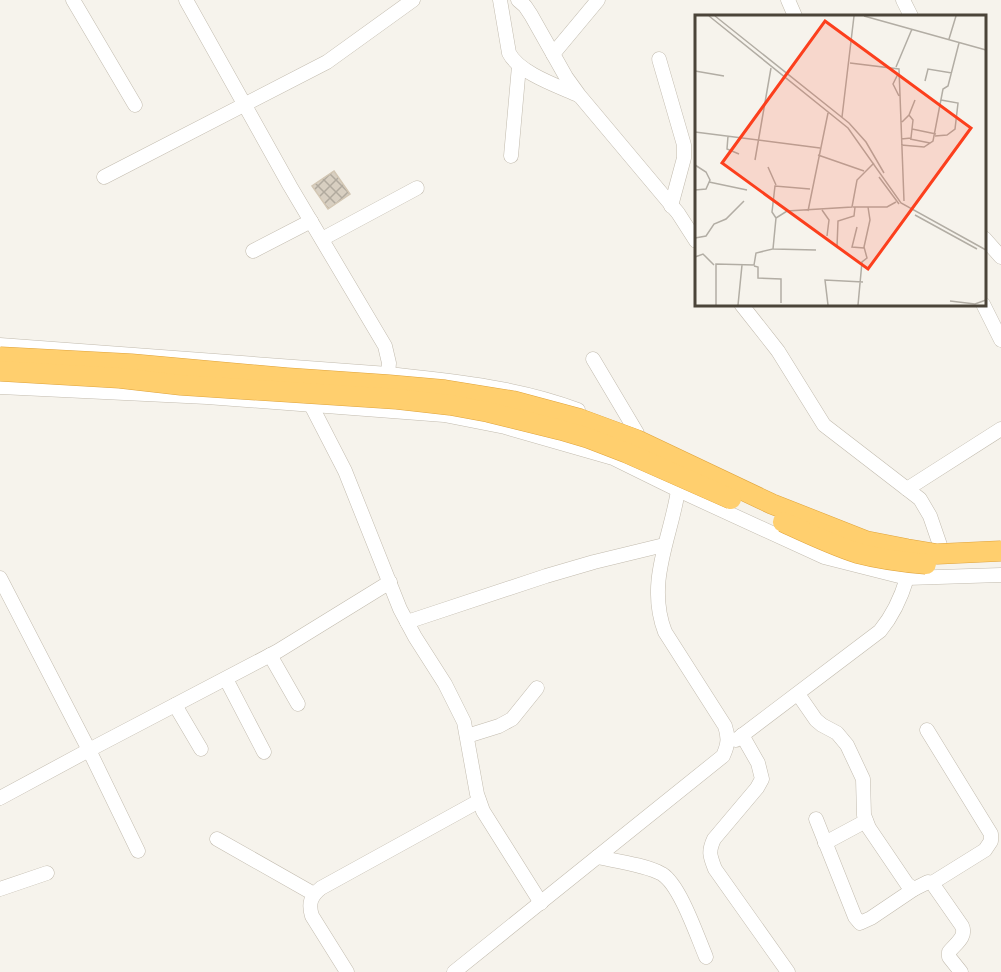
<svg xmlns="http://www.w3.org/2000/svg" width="1001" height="972" font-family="'Work Sans',sans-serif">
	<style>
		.building { fill: url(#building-cross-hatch); stroke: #d3c7b4; stroke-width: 1.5 }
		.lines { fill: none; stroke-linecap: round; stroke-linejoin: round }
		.minor-casing { stroke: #c2bbae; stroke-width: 15 }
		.minor { stroke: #fff; stroke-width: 14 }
		.highway-bridge-casing { stroke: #e0a43c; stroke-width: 21; stroke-linecap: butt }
		.highway-bridge { stroke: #ffcf6e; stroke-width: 20 }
		.inset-road { fill: none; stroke: #b2ada4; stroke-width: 1.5 }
		.view { fill: #fc3f1d; fill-opacity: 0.15; stroke: #fc3f1d; stroke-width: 3 }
		.inset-edge { fill: none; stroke: #4b4439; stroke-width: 3 }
	</style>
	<defs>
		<pattern id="building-cross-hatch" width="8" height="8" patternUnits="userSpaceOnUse" patternTransform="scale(1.5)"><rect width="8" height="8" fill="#d8cfc1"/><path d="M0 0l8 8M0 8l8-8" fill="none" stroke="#b1aa9e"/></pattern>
	</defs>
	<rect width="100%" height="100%" fill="#f6f3ec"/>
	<polygon class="building" points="334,171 350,194 328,209 312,186"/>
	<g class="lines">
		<defs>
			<g id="minor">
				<polyline points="73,0 135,105"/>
				<polyline points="186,0 290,186 385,346 389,363 388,374"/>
				<path d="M 500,0 L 509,53 C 519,73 558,86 578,95"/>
				<polyline points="518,0 525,6 531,15 566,77 579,95 678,213 696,241"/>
				<polyline points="788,0 795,16"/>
				<polyline points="903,0 911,16"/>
				<polyline points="553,54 598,0"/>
				<polyline points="659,59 684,145 684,158 671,206"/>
				<polyline points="511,156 519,66"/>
				<polyline points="104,177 327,62 413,0"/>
				<polyline points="984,238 1001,257"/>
				<polyline points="322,239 417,188"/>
				<polyline points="253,251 311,221"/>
				<polyline points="741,304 778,351 824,425 920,499 930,516 941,548"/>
				<polyline points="983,304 1001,340"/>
				<path d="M 0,345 L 388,374 C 453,381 517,387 578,410"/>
				<polyline points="593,359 637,433"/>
				<polyline points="0,387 207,397 444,415 505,427 613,458 678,490 824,557 907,578 1001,575"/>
				<polyline points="311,405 345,471 400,609 415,637 445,684 464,722 477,794 483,811 541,903"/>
				<polyline points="907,489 1001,429"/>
				<polyline points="0,578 89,750 138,851"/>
				<polyline points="407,622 546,576 594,562 664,545"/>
				<polyline points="270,655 298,704"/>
				<polyline points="226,679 264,752"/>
				<path d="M 798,694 L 816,720 L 822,725 L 837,733 L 847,745 L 863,779 L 864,815 L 869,828 L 907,884 L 914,889 L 928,882 L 932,883 L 962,926 C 967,937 955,944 949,952 L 949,957 L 961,972"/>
				<polyline points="175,705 201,749"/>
				<polyline points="927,730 991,834 991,841 985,850 932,883"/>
				<path d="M 742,735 L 758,763 L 762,779 L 757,788 L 714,839 C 708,852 710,856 715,869 L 788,972"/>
				<polyline points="467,736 499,726 512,719 537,688"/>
				<path d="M 736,740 L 880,631 C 894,614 901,598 907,578"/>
				<polyline points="0,798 89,750 278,651 390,582"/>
				<polyline points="816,819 855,917 860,923 871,918 914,889"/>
				<polyline points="217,839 314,894"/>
				<polyline points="825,843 866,821"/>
				<path d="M 597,857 C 616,861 646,865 662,874 C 680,885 697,936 706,957"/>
				<polyline points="0,889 47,873"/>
				<path d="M 347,972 L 312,916 C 308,903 311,896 321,888 L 479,801"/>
				<path d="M 454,972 L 723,756 C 728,745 729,738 725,726 L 665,632 C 645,580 673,534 679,484"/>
			</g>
		</defs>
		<use href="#minor" class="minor-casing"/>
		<use href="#minor" class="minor"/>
		<defs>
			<g id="highway-bridge">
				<polyline points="0,357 131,364 287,378 389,385 445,390 513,401 580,419 637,440 772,504 866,541 907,549 937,554 1001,551"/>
				<polyline points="0,371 120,378 181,385 397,399 450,405 488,412 561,430 588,438 627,453 731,499"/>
				<path d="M 783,522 C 807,533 832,545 857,553 C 880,559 903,562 926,564"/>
			</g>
		</defs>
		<use href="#highway-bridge" class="highway-bridge-casing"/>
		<use href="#highway-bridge" class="highway-bridge"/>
	</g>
	<g transform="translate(695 15)">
		<rect width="291" height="291" fill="#f6f3ec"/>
		<path class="inset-road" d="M 14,1 L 153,113 L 206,188 L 291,235M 20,1 L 154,108 L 171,127 L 189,158M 169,1 L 291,35M 254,24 L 261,1M 155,48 L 204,54 L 209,186M 201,52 L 217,14M 0,56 L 29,61M 203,59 L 198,69 L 204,81M 230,66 L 233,54 L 257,58M 147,102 L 159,1M 207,107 L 214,100 L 220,85M 217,114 L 241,119M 0,117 L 125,133M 33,121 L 32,134 L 44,139M 240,121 L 252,120 L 260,114 L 263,88 L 246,85M 206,124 L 216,123 L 218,105 L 214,100M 215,124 L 235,128M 206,130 L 229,132 L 238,126 L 248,74 L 253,71 L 264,28M 123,140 L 169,156M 60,145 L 76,53M 0,150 L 11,157 L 15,165 L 11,174 L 0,175M 73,152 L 81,170M 184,162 L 204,189M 14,167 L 52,175M 158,192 L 192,192 L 201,187M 127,195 L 134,205 L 132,221M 113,196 L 133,98M 220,200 L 282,234M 81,203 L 77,197 L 80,171 L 115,174M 162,212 L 157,232 L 169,233M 0,223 L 11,221 L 19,209 L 31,204 L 49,186M 142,232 L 143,206 L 159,201 L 160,192M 78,234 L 121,235M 0,242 L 8,239 L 19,250M 59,251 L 63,252 L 63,263 L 86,264 L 86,288M 255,286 L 280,289 L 291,285M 21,290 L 21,249 L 59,250 L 61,238 L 78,234 L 81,203 L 92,196 L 157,192 L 162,165 L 179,148M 43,290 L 47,250M 133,290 L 130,265 L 168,267M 163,290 L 167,247 L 172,243 L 169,232 L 175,205 L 173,192"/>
		<path class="view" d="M 130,6 L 276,113 L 173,254 L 27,148 Z"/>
		<rect width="291" height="291" class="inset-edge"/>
	</g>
</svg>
